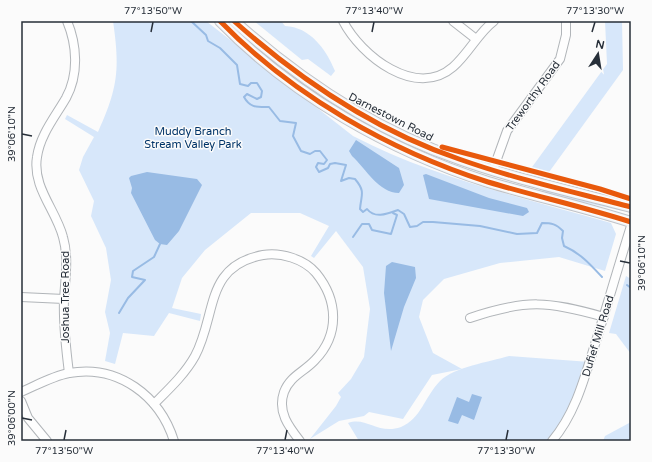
<svg xmlns="http://www.w3.org/2000/svg" width="652" height="462" font-family="'Varela Round',sans-serif">
	<style>
		.green { fill: #d7e7fa }
		.water { fill: #98bbe4 }
		.lines { fill: none; stroke-linecap: round; stroke-linejoin: round }
		.stream { stroke: #98bbe4; stroke-width: 2 }
		.minor-casing { stroke: #b1b5b9; stroke-width: 10 }
		.major-casing { stroke: #c0c3c8; stroke-width: 12 }
		.minor { stroke: #fefefe; stroke-width: 8 }
		.major { stroke: #f2f4f7; stroke-width: 10 }
		.cycleway-casing { stroke: #fbfbfb; stroke-width: 8 }
		.cycleway { stroke: #e8590c; stroke-width: 5 }
		.ticks { fill: none; stroke: #272f39; stroke-width: 1.5 }
		.labels { text-anchor: middle; dominant-baseline: central; stroke-width: 3; stroke-linejoin: round; paint-order: stroke }
		.street-label { font-size: 11px; fill: #272f39; stroke: #fbfbfb }
		.park-label { font-size: 11px; fill: #003468; stroke: #fbfbfb }
		.neatline { fill: none; stroke: #272f39; stroke-width: 1.5 }
		.ticks-label { font-size: 10px; text-anchor: middle; fill: #272f39 }
	</style>
	<rect width="100%" height="100%" fill="#fbfbfb"/>
	<g class="green">
		<path d="M 113,21 L 206,21 L 353,136 C 434,178 524,198 611,223 L 616,234 L 605,271 L 559,257 L 500,263 L 444,279 L 423,300 L 419,317 L 433,353 L 462,369 L 432,375 L 403,419 L 369,412 L 364,416 L 339,421 L 310,439 L 336,406 L 341,397 L 338,393 L 351,379 L 364,357 L 370,309 L 363,267 L 336,231 L 314,258 L 311,256 L 329,226 L 300,213 L 251,213 L 205,250 L 182,278 L 172,308 L 201,314 L 200,321 L 169,313 L 154,336 L 123,333 L 115,364 L 105,361 L 110,333 L 105,312 L 111,280 L 106,248 L 91,216 L 94,201 L 79,170 L 83,157 L 94,137 L 65,119 L 67,115 L 98,132 C 118,88 120,69 113,21 Z"/>
		<path d="M 225,21 L 229,21 C 283,71 343,114 411,145 L 410,147 C 376,130 341,113 310,91 C 280,70 252,46 225,21 Z"/>
		<path d="M 254,21 L 281,21 L 285,26 C 310,27 326,49 335,71 L 331,76 L 308,59 L 302,60 Z"/>
		<polygon points="605,21 622,21 623,70 544,179 527,174 607,64"/>
		<polygon points="534,186 617,208 623,211 551,195"/>
		<polygon points="626,276 631,279 631,354 616,334 609,333"/>
		<path d="M 509,356 L 590,362 L 582,385 L 552,441 L 359,441 L 348,423 C 366,416 378,435 401,427 C 421,419 425,396 440,381 C 454,367 489,362 509,356 Z"/>
		<polygon points="631,422 631,441 603,441 605,436"/>
	</g>
	<g class="water">
		<path d="M 356,140 L 399,168 L 404,185 L 399,193 C 379,193 366,169 352,156 L 349,151 Z"/>
		<polygon points="147,172 197,179 202,185 179,231 167,245 160,244 155,240 131,193 132,188 129,178 131,176"/>
		<polygon points="426,174 489,198 527,208 529,212 523,216 429,199 423,175"/>
		<polygon points="392,262 415,267 416,278 404,307 391,351 384,293 386,266"/>
		<polygon points="472,394 482,397 474,420 462,415 458,424 448,421 457,397 469,402"/>
	</g>
	<g class="lines">
		<g class="stream">
			<path d="M 191,21 L 206,35 L 208,41 L 220,48 L 237,65 L 240,84 L 248,86 L 251,83 L 257,83 L 262,91 L 261,97 L 257,99 L 247,94 L 244,97 C 250,108 257,107 269,107 L 280,121 L 296,123 L 293,136 L 301,151 L 310,154 L 315,151 L 320,151 L 327,160 L 324,164 L 318,163 L 316,167 L 319,172 L 328,168 L 330,164 L 335,163 L 346,165 L 341,181 L 349,178 L 355,179 C 366,192 361,195 360,209 L 363,212 L 367,209 C 375,219 387,214 398,210 L 404,214 L 410,227 L 417,226 L 423,222 L 433,222 L 480,226 L 517,234 L 537,233 L 542,223 C 552,223 556,224 563,231 L 562,238 L 564,246 C 580,253 590,264 602,277"/>
			<polyline points="353,237 362,224 369,224 372,230 391,234 397,215 393,213"/>
			<polyline points="627,285 631,288"/>
			<polyline points="119,313 128,298 145,280 132,277 133,271 154,257 160,244"/>
		</g>
		<defs>
			<g id="minor">
				<path d="M 67,21 C 77,45 79,74 66,98 C 55,117 40,135 37,157 C 32,187 56,210 63,237 C 69,258 65,279 64,301 C 63,325 66,349 69,373"/>
				<path d="M 343,21 C 361,56 416,99 453,67 C 469,53 478,33 494,21"/>
				<polyline points="453,21 476,39"/>
				<polyline points="493,170 507,131 560,59 566,35 566,21"/>
				<polyline points="21,297 64,299"/>
				<path d="M 470,318 C 526,299 548,301 604,317"/>
				<path d="M 21,392 C 37,385 53,376 69,373 C 118,364 160,396 174,441"/>
				<polyline points="21,401 28,418 47,441"/>
				<path d="M 154,404 C 169,389 185,374 195,356 C 217,315 204,266 263,255 C 281,252 304,259 316,273 C 338,300 340,334 315,360 C 304,372 290,376 284,392 C 277,412 289,427 300,441"/>
				<path d="M 552,441 C 576,413 585,376 596,341 C 608,303 619,264 631,226"/>
			</g>
			<g id="major">
				<path d="M 220,21 C 292,95 390,151 488,182 C 535,196 584,207 631,222"/>
				<path d="M 234,21 C 300,80 374,130 459,159 C 515,179 574,192 631,207"/>
			</g>
		</defs>
		<use href="#minor" class="minor-casing"/>
		<use href="#major" class="major-casing"/>
		<use href="#minor" class="minor"/>
		<use href="#major" class="major"/>
		<defs>
			<g id="cycleway">
				<path d="M 220,21 C 292,95 390,151 488,182 C 535,196 584,207 631,222"/>
				<path d="M 234,21 C 300,80 374,130 459,159 C 515,179 574,192 631,207"/>
				<polyline points="442,147 600,189 631,199"/>
			</g>
		</defs>
		<use href="#cycleway" class="cycleway-casing"/>
		<use href="#cycleway" class="cycleway"/>
	</g>
	<path class="ticks" d="M 151,32 L 153,22M 372,32 L 374,22M 592,32 L 595,22M 22,134 L 32,136M 620,261 L 630,263M 22,418 L 32,420M 64,440 L 66,430M 285,440 L 287,430M 506,440 L 508,430"/>
	<g class="labels">
		<g class="street-label">
			<text transform="translate(533 96) rotate(-54)">Treworthy Road</text>
			<text transform="translate(391 117) rotate(27)">Darnestown Road</text>
			<text transform="translate(65 297) rotate(-90)">Joshua Tree Road</text>
			<text transform="translate(598 336) rotate(-73)">Dufief Mill Road</text>
		</g>
		<g class="park-label">
			<text x="193" y="131">Muddy Branch<tspan x="193" dy="13">Stream Valley Park</tspan></text>
		</g>
	</g>
	<rect width="652" height="462" fill="none" stroke="#fbfbfb" stroke-width="44"/>
	<g transform="translate(598 54) rotate(12)" stroke="#fbfbfb" stroke-width="3" paint-order="stroke">
	<path d="M0-3L7 15L0 10L-7 15Z" fill="#272f39"/>
	<text y="-6" font-size="11" font-weight="bold" text-anchor="middle" fill="#272f39">N</text>
	</g>
	<rect x="22" y="22" width="608" height="418" class="neatline"/>
	<g class="ticks-label">
		<text x="153" y="14">77°13'50"W</text>
		<text x="374" y="14">77°13'40"W</text>
		<text x="595" y="14">77°13'30"W</text>
		<text transform="translate(11 134) rotate(-90)" y="4">39°06'10"N</text>
		<text transform="translate(641 263) rotate(-90)" y="4">39°06'10"N</text>
		<text transform="translate(11 418) rotate(-90)" y="4">39°06'00"N</text>
		<text x="64" y="454">77°13'50"W</text>
		<text x="285" y="454">77°13'40"W</text>
		<text x="506" y="454">77°13'30"W</text>
	</g>
</svg>
